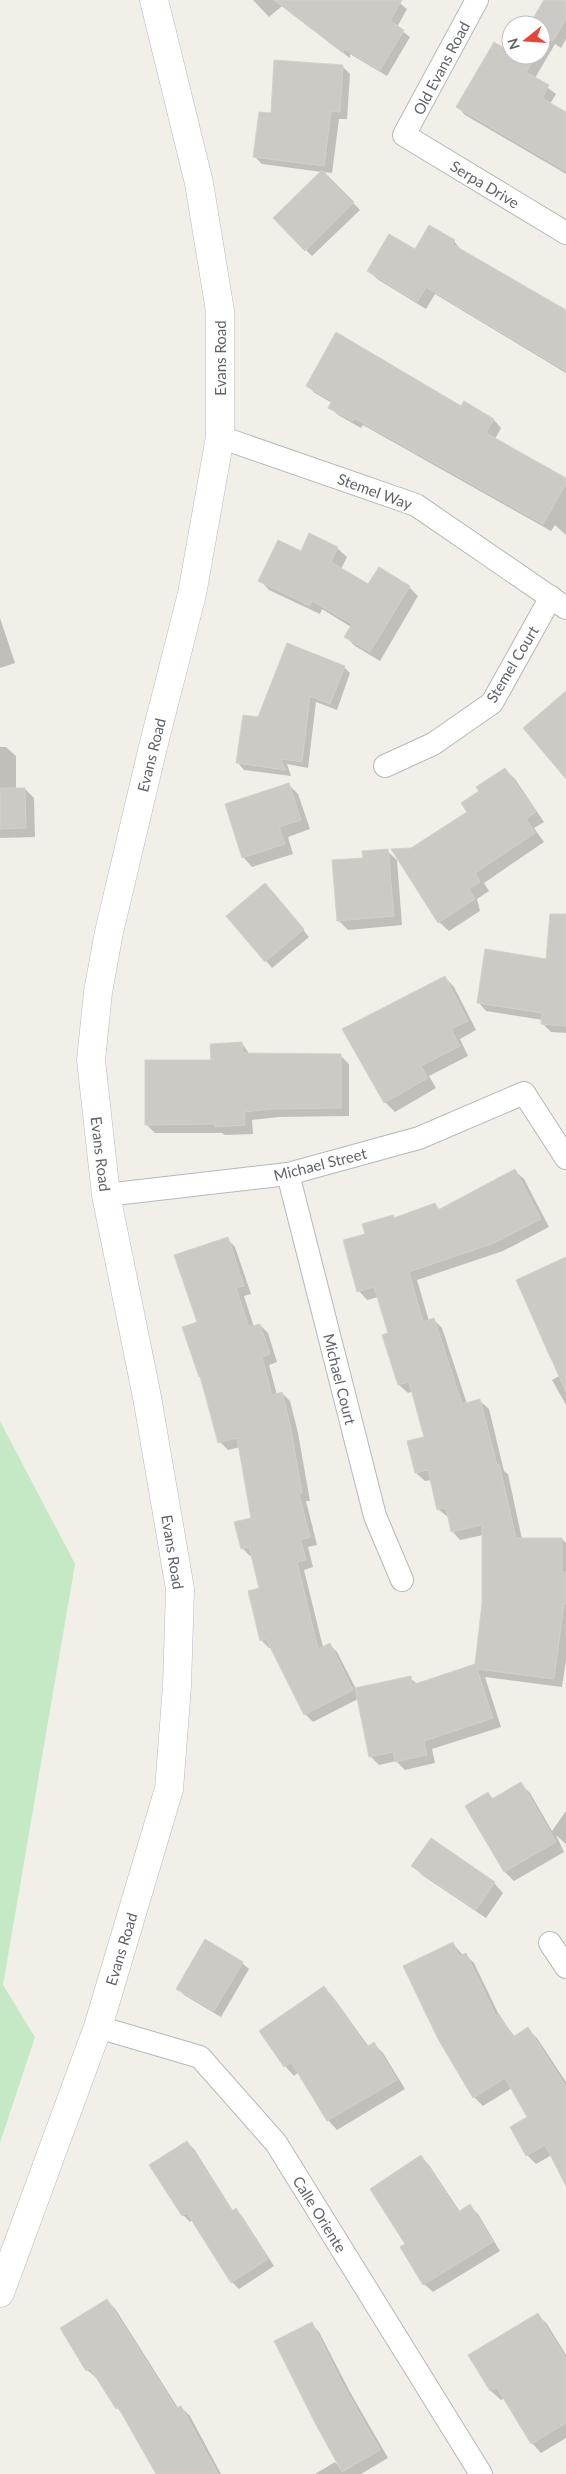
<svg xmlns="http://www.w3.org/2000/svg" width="566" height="2474" font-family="Lato,sans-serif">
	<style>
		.green { fill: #c5e8c5 }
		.shadow { fill: #0003 }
		.building { fill: #cccac5; stroke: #d6d1c6 }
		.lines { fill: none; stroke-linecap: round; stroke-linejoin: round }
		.street-casing { stroke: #b5b8bc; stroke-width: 24 }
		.secondary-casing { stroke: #b6babf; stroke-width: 29 }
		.street { stroke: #fff; stroke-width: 22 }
		.secondary { stroke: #fff; stroke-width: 28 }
		.labels { text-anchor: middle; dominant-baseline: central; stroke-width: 4; stroke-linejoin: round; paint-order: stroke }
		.street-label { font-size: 15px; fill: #5f6368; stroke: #fff }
	</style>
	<rect width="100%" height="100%" fill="#f1efe8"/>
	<polygon class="green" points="0,1421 75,1564 3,1985 35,2037 0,2143"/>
	<g class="shadow">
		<polygon points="253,0 396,0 407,9 397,27 410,37 387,76 350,54 350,58 282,6 269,17"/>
		<polygon points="546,0 566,0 566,39 561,48 555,44 535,78 556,94 550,104 566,113 566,174 465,115 458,107 511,54 541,55 541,25 531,25"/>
		<polygon points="342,66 350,74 347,119 339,119 332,173 323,172 360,210 312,256 274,218 322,172 262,164 254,156 273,115"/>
		<polygon points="454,241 461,250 566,311 566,373 435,294 426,309 377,279 369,271 415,250"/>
		<polygon points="307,386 461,408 464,403 494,420 501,428 495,439 566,479 566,535 555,525 551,531 363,425 361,428 338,415 330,407 332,403 315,393"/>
		<polygon points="337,548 347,557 341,569 369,586 409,587 418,596 380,661 355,646 345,636 351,627 322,609 320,614 269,590 260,580 301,552"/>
		<polygon points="0,618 15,663 0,668"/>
		<polygon points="344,667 350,673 337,710 316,702 308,768 287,764 291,776 244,770 238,763 259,719"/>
		<polygon points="0,747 6,747 16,756 16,789 25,789 34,798 35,837 0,838"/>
		<polygon points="505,769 515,779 544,822 534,828 544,842 484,883 489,891 477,899 480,911 449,931 439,922 411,849 469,812 481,791"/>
		<polygon points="289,785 298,794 310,829 288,837 293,854 252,867 243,857"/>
		<polygon points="387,851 397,860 402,925 348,930 338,920 364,859"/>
		<polygon points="272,891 309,937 272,968 228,916"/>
		<polygon points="566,926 566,1033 551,1032 543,1024 543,1020 486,1011 478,1002 548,960"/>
		<polygon points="445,977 454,987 476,1030 460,1039 468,1056 429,1076 436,1088 395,1112 385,1102 343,1029"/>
		<polygon points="242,1043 250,1055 340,1055 349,1064 349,1116 279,1117 252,1120 253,1134 225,1135 222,1133 155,1133 146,1124 212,1061"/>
		<polygon points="515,1171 524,1179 549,1227 503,1251 417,1280 429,1321 434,1320 442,1328 467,1404 480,1401 489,1409 504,1471 508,1474 522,1539 562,1539 566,1543 566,1660 562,1687 485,1677 501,1727 432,1749 435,1763 405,1770 396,1761 379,1765 370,1756 358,1699 313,1722 305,1714 272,1648 269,1648 261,1640 261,1589 252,1555 250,1556 242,1548 252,1519 240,1447 228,1450 220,1442 200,1376 198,1323 227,1239 235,1247 251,1294 244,1296 254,1327 260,1325 268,1333 277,1362 269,1365 277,1395 282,1393 290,1401 298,1433 310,1501 306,1501 317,1545 308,1547 313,1567 304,1570 323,1647 329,1644 337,1652 356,1689 410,1678 417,1684 476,1665 483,1604 483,1535 460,1540 452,1531 449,1518 438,1509 432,1480 425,1481 416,1473 409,1442 426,1438 413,1391 408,1393 399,1385 389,1334 378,1297 367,1300 359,1291 366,1235 393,1217 395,1219 435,1204 440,1210"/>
		<polygon points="566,1261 566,1405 552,1380 561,1375 548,1353 517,1281"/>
		<polygon points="521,1784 530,1793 552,1831 566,1811 566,1844 556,1835 564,1852 514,1881 505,1872 488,1794 494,1799"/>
		<polygon points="413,1866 494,1883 503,1893 486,1918 422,1875"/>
		<polygon points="453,1944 463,1955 465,1954 474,1963 500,2017 515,2037 528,2029 537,2038 566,2082 566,2183 552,2155 536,2164 527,2155 511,2127 529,2117 512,2088 483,2106 474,2097"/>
		<polygon points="242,1963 249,1969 221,2017 184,1995 178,1988"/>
		<polygon points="324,1987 333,1997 369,2047 374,2044 383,2053 405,2089 337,2130 328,2120 299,2072 294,2076 285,2066"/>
		<polygon points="187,2142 194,2149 233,2211 236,2210 242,2216 274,2266 239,2289 232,2282 192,2220 190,2222 183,2215"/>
		<polygon points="421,2157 429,2165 460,2212 470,2206 478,2214 500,2251 433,2292 424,2284 407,2244"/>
		<polygon points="107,2300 116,2310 178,2408 181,2407 190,2416 221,2474 158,2474 126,2417 117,2408 98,2379 87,2370"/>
		<polygon points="537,2314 547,2324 566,2355 566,2438 541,2453 532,2443 504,2398 501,2400 491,2391 470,2356"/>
		<polygon points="311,2323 319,2332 350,2392 388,2458 361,2474 315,2474 335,2462 341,2468"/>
	</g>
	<g class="building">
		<polygon points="274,0 402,0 390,21 404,30 380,70 344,49 343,53"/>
		<polygon points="544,0 566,0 566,19 553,41 547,37 541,48 541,25 529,25"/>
		<polygon points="494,42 511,52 511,55 537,55 526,72 549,85 542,98 566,112 566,171 456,107"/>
		<polygon points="274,60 343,65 340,112 331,111 324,166 253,157 259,112 271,113"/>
		<polygon points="322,170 354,202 305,251 273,218"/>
		<polygon points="429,225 455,240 452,244 566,310 566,371 426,287 417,302 367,271 389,234 415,249"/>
		<polygon points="336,332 461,406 464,401 494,419 486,433 566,478 566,484 543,524 354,418 353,421 328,408 332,401 306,386"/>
		<polygon points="309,533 338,547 331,562 368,584 379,567 410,586 370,652 344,637 352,624 312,601 310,606 258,581 278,540 301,551"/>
		<polygon points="287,643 345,666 330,704 310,696 302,762 281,759 285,770 236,763 243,715 258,717"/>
		<polygon points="566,691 566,779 523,728"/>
		<polygon points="505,768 536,812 526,819 535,833 475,873 480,882 469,889 475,899 438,923 391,849 411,848 467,812 461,803 479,791 476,787"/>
		<polygon points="289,783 301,820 279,827 285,844 242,858 225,804"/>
		<polygon points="0,788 25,788 26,828 0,829"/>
		<polygon points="388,849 394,916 337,921 332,860 363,858 362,851"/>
		<polygon points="265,883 304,929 265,962 226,916"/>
		<polygon points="550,914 566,914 566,1026 541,1024 542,1013 477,1003 485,949 546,959"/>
		<polygon points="445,976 468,1021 451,1029 460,1046 421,1066 428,1078 384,1103 342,1029"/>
		<polygon points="242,1042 243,1053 341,1054 341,1108 270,1109 244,1112 245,1125 215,1127 215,1124 145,1125 145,1060 211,1060 210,1044"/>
		<polygon points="515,1169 541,1219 494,1243 409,1272 423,1322 434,1318 462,1404 480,1399 497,1465 499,1464 516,1538 562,1538 562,1572 566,1572 566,1604 564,1604 554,1679 477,1669 493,1718 424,1741 427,1755 395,1762 393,1752 369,1757 355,1688 411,1676 412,1685 475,1664 482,1604 482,1525 451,1532 446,1508 437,1510 428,1470 415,1473 407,1441 424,1437 409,1382 398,1385 382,1335 388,1333 374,1287 357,1292 343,1240 365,1234 362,1224 393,1215 394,1218 435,1203 438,1210"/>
		<polygon points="228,1237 244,1286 236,1288 249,1327 260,1324 270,1354 262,1357 272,1395 282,1392 290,1424 302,1493 299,1494 310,1537 301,1540 306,1560 297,1562 318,1649 330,1643 353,1690 304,1715 266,1639 260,1641 248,1591 259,1588 249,1547 241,1549 234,1522 251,1518 237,1438 218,1443 200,1376 199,1377 182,1327 197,1322 174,1255"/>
		<polygon points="566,1257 566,1392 516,1280"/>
		<polygon points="521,1782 556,1842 504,1872 465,1806 488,1792 492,1799"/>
		<polygon points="431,1838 495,1882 476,1910 411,1866"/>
		<polygon points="205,1939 243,1962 214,2011 176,1989"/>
		<polygon points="453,1942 459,1956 466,1953 496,2016 499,2014 513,2037 528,2027 566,2087 566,2186 545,2145 526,2156 510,2127 527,2117 505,2078 473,2098 438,2039 403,1966"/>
		<polygon points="324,1986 367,2047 374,2042 397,2080 327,2121 291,2062 284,2067 259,2031"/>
		<polygon points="187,2141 232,2211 236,2208 268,2259 231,2283 187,2213 182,2216 149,2165"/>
		<polygon points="421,2155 458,2212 470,2204 493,2242 423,2285 400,2247 405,2244 370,2189"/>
		<polygon points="107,2299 176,2408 181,2406 218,2474 156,2474 118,2407 116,2409 90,2368 86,2371 60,2328"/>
		<polygon points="538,2313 566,2359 566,2423 531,2444 497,2388 490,2391 468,2355"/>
		<polygon points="312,2322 342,2383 380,2450 342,2472 314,2421 274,2341"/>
	</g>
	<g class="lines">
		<defs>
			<g id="street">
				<polyline points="477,0 404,135 566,233"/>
				<polyline points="220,437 416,505 566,608"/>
				<polyline points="385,766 433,744 492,703 551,597"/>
				<polyline points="288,1174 375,1516 402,1580"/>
				<polyline points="106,1195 288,1174 419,1138 524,1093 566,1158"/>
				<polyline points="550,1943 566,1967"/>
				<polyline points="98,2027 200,2057 276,2143 481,2474"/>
			</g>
			<polyline id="secondary" points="0,2293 98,2027 169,1789 177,1686 180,1589 147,1397 106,1195 91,1060 98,992 109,932 153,747 192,594 220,437 220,311 199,183 154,0"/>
		</defs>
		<use href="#street" class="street-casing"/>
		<use href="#secondary" class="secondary-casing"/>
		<use href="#street" class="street"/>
		<use href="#secondary" class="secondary"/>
	</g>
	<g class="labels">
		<g class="street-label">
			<text transform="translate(441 68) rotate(-62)">Old Evans Road</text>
			<text transform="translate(485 184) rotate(31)">Serpa Drive</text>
			<text transform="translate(220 358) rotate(-90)">Evans Road</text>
			<text transform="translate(375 491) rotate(20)">Stemel Way</text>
			<text transform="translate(512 664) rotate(-59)">Stemel Court</text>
			<text transform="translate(151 755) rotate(-76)">Evans Road</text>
			<text transform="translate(101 1154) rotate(83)">Evans Road</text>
			<text transform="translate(320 1164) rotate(-14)">Michael Street</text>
			<text transform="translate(340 1379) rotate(76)">Michael Court</text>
			<text transform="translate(173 1552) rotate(81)">Evans Road</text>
			<text transform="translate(121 1949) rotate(-73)">Evans Road</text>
			<text transform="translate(320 2214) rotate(58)">Calle Oriente</text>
		</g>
	</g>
	<g transform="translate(526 40) rotate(253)"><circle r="24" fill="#ffffff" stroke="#bfc1c3"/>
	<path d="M0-4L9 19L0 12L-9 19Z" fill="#ea4335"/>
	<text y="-8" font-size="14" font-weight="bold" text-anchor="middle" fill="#5f6368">N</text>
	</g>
</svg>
